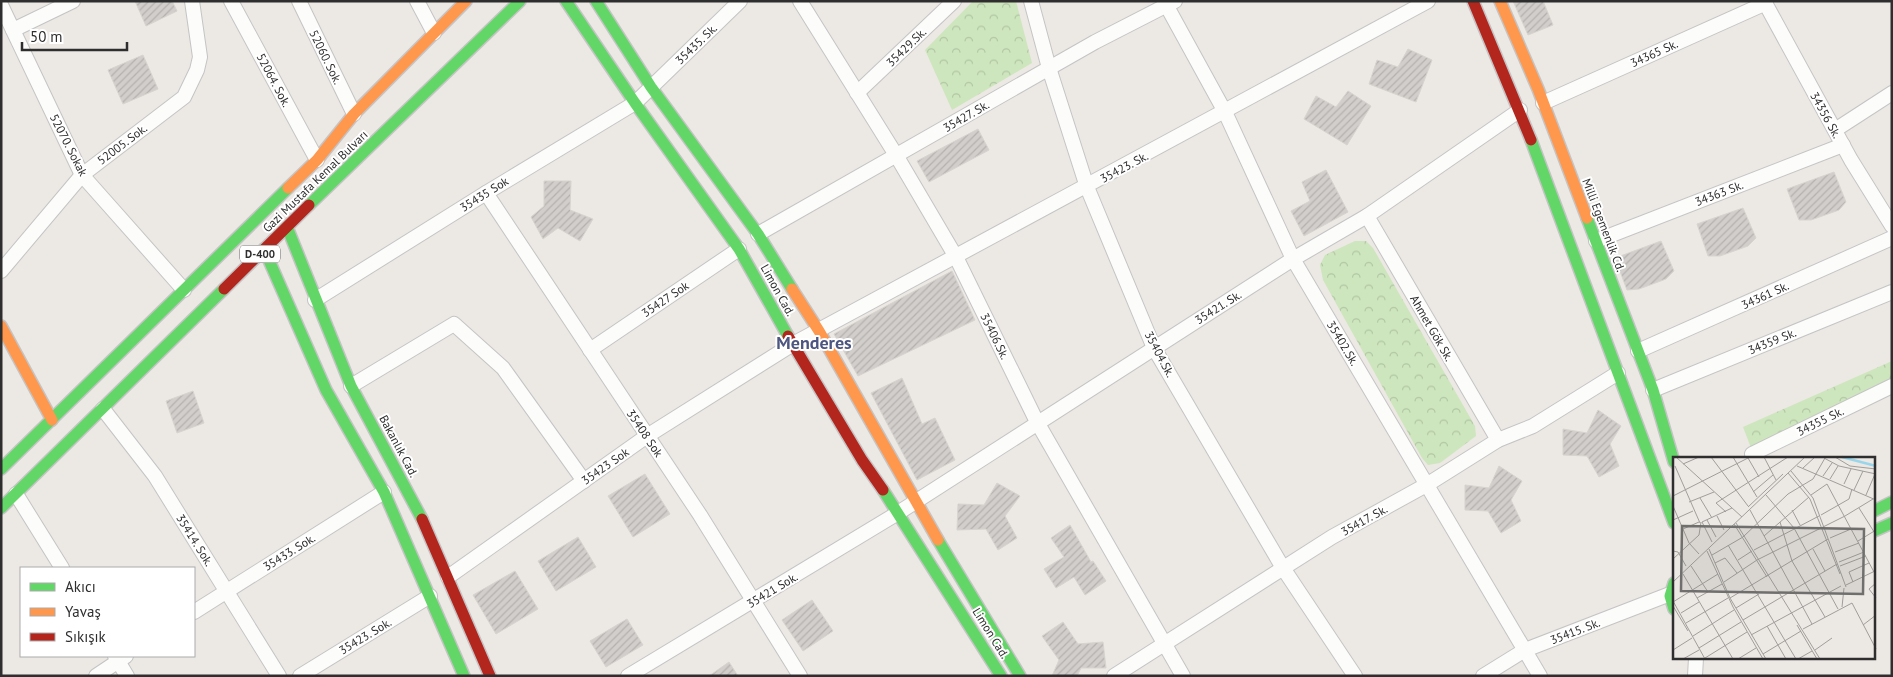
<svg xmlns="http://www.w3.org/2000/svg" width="1893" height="677" font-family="'PT Sans',sans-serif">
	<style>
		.forest { fill: url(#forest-crowns) }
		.building { fill: url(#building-hatch); stroke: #d7d4d0 }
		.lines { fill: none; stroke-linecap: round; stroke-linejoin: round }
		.street-casing { stroke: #c5c4c5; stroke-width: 16 }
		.fast-casing { stroke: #c5c4c5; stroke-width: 14 }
		.slow-casing { stroke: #c5c4c5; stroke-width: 14 }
		.jam-casing { stroke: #c5c4c5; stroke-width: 14 }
		.street { stroke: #fcfcfb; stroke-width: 14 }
		.fast { stroke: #63d668; stroke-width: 11 }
		.slow { stroke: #ff974d; stroke-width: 11 }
		.jam { stroke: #b3261e; stroke-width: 11 }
		.labels { text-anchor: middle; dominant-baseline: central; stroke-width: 4; stroke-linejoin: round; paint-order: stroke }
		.shield { fill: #fff; stroke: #6d6d6d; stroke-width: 1 }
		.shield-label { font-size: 11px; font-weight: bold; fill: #2e2e2e }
		.street-label { font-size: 12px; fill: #2e2e2e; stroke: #fff }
		.district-label { font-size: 18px; font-weight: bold; fill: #4d5680; stroke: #fff }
		.inset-river { fill: none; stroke: #99d6ec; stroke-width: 2.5 }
		.inset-road { fill: none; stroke: #a09e9b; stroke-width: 1 }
		.view { fill: #706f6e; fill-opacity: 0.15; stroke: #706f6e; stroke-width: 2.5 }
		.inset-edge { fill: none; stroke: #2e2e2e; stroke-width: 2.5 }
	</style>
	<defs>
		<pattern id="forest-crowns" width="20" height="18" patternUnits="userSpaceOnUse" patternTransform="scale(1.25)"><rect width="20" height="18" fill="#cee6be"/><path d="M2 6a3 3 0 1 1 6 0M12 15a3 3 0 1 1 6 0" fill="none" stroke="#b1c6a4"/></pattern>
		<pattern id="building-hatch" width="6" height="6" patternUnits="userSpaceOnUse" patternTransform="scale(1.25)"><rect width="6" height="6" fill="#d1cecb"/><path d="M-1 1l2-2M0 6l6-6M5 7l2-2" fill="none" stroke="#b4b1af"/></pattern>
	</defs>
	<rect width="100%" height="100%" fill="#ece8e4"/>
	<g class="forest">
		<polygon points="973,1 1016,1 1032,63 952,110 925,50"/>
		<polygon points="1355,241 1366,241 1373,248 1475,426 1476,436 1440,463 1428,465 1422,458 1323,280 1320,265 1325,255"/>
		<polygon points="1892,361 1892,383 1753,453 1743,427"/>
	</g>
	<g class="building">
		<polygon points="135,1 172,1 177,11 146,26"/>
		<polygon points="1513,1 1543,1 1553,25 1528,35"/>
		<polygon points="1408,49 1432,60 1416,102 1369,84 1377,60 1398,67"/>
		<polygon points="143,55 158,89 123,104 108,70"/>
		<polygon points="1348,91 1371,106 1347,145 1304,119 1316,96 1336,107"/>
		<polygon points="978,129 989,150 929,182 917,161"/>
		<polygon points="1326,170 1348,212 1304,236 1291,211 1310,201 1302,182"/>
		<polygon points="1834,172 1846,202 1839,210 1811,220 1799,220 1787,189"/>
		<polygon points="544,181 571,181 570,210 593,219 580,241 558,228 543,239 531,217 544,206"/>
		<polygon points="1743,208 1756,238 1748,246 1720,256 1708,256 1697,224"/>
		<polygon points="1661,241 1674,271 1666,279 1639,289 1627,290 1615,258"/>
		<polygon points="952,271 975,320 858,376 834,334"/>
		<polygon points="902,378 922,424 935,418 955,460 917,480 871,393"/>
		<polygon points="193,391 204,423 177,433 166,401"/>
		<polygon points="1598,410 1621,426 1610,444 1619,466 1599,477 1587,456 1563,455 1563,429 1587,433"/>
		<polygon points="1499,466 1522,481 1511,500 1521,521 1501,533 1488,511 1465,510 1465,485 1489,488"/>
		<polygon points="645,474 670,514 633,537 608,496"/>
		<polygon points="997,483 1020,496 1005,516 1017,538 998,550 986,529 957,530 958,504 984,505"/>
		<polygon points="1070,525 1091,562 1093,561 1106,581 1085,595 1074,577 1056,588 1044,569 1064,557 1051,538"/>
		<polygon points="578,537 596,567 556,591 538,561"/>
		<polygon points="515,571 538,609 496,634 473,595"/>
		<polygon points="812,600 833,631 803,651 782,620"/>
		<polygon points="627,619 643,645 606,667 590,641"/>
		<polygon points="1063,622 1078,644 1103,642 1106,668 1081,668 1077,676 1052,676 1059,660 1042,636"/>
		<polygon points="729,662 738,676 709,676"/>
	</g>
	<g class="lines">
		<defs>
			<g id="street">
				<polyline points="231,1 317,160"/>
				<polyline points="299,1 354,114"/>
				<polyline points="417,1 434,33"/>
				<polyline points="800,1 896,155 956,257 1037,422 1183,676"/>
				<polyline points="1031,1 1049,68 1087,187 1154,348 1283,568 1355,676"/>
				<polyline points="1164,1 1225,112 1293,259 1540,676"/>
				<polyline points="1764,1 1851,160 1892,226"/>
				<polyline points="1,5 82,175 184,290"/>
				<polyline points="13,30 73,1"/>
				<polyline points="857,93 954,1"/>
				<polyline points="1543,103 1766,3"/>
				<polyline points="1835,130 1892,93"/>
				<polyline points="486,193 700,515 800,676"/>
				<polyline points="1367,216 1498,440"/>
				<polyline points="758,234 1095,42 1175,1"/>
				<polyline points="1596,241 1843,145"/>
				<polyline points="1,271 82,175 184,97 197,70 200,57 192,1"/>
				<polyline points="315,300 486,193 635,103 740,1"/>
				<polyline points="590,350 739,249"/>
				<polyline points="1638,351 1892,238"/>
				<polyline points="351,386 454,324 503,368 584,481"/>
				<polyline points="1653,390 1892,292"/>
				<polyline points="103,409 155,476 279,676"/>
				<polyline points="1754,458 1752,454 1892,386"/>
				<polyline points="16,494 62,568"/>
				<polyline points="448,577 647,436 793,344 1428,1"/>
				<polyline points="194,612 384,492"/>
				<polyline points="115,656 127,676"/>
				<polyline points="96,676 126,656"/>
				<polyline points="300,676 430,596"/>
				<polyline points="628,676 898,513 1293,259 1367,216 1520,110"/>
				<polyline points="1114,676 1332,537 1428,484 1498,440 1533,426 1618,373"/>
				<polyline points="1483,676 1525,650 1670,594"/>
				<polyline points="1695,676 1696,658"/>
			</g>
			<g id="fast">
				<polyline points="566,1 635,103 739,249 788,336"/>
				<polyline points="596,1 651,87 758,234 792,289"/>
				<polyline points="1531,140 1674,523"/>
				<polyline points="309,205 520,1"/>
				<polyline points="1587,218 1653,390 1674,462"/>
				<polyline points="287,227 351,386 422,519"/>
				<polyline points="264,249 326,390 384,492 464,676"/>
				<polyline points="1,469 288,188"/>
				<polyline points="883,490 1001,676"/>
				<polyline points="1,508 224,289"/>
				<polyline points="1874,511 1892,502"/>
				<polyline points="1874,531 1892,523"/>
				<polyline points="938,540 1020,676"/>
				<polyline points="1674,583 1670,596 1674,609"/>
			</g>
			<g id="slow">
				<polyline points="1500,1 1538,89 1587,218"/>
				<polyline points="288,188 317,160 354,114 466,1"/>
				<polyline points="792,289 819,331 938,540"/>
				<polyline points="1,326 52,420"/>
			</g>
			<g id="jam">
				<polyline points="1473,1 1531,140"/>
				<polyline points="224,289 309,205"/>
				<polyline points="788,336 862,460 883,490"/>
				<polyline points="422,519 490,676"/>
			</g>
		</defs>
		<use href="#street" class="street-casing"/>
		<use href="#fast" class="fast-casing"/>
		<use href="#slow" class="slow-casing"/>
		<use href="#jam" class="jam-casing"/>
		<use href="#street" class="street"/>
		<use href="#fast" class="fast"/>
		<use href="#slow" class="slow"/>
		<use href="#jam" class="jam"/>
	</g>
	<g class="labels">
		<rect class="shield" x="240" y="245.5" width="40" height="17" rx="4"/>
		<g class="shield-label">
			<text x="260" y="254">D-400</text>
		</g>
		<g class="street-label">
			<text transform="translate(696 44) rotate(-44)">35435. Sk.</text>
			<text transform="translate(906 47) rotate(-44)">35429.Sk.</text>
			<text transform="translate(1654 53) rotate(-24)">34365 Sk.</text>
			<text transform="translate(326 57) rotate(64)">52060. Sok.</text>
			<text transform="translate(274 80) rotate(62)">52064. Sok.</text>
			<text transform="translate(1826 115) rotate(61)">34356 Sk.</text>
			<text transform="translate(966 116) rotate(-30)">35427. Sk.</text>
			<text transform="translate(122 144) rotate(-37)">52005. Sok.</text>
			<text transform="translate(69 145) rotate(63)">52070. Sokak</text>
			<text transform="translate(1124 167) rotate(-28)">35423. Sk.</text>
			<text transform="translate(315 181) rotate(-44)">Gazi Mustafa Kemal Bulvarı</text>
			<text transform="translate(1719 193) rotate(-21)">34363 Sk.</text>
			<text transform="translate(484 194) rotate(-32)">35435 Sok</text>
			<text transform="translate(1604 225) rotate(69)">Milli Egemenlik Cd.</text>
			<text transform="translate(778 290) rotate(61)">Limon Cad.</text>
			<text transform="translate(1765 295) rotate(-24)">34361 Sk.</text>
			<text transform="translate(665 299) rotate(-34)">35427 Sok</text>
			<text transform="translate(1218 307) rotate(-32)">35421. Sk.</text>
			<text transform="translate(1432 328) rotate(60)">Ahmet Gök Sk.</text>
			<text transform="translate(995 336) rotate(64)">35406.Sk.</text>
			<text transform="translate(1772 341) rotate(-22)">34359 Sk.</text>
			<text transform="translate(1343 343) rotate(59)">35402.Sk.</text>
			<text transform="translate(1160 354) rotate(62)">35404.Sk.</text>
			<text transform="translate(1820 421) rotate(-26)">34355 Sk.</text>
			<text transform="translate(645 433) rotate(56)">35408 Sok</text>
			<text transform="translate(399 446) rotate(62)">Bakanlık Cad.</text>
			<text transform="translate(605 466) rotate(-35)">35423 Sok</text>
			<text transform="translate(1364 520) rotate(-29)">35417. Sk.</text>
			<text transform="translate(195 540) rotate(58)">35414. Sok.</text>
			<text transform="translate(289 552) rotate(-32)">35433. Sok.</text>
			<text transform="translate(772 590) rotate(-31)">35421 Sok.</text>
			<text transform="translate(1575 631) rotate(-21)">35415. Sk.</text>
			<text transform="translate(991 633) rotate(58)">Limon Cad.</text>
			<text transform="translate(365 636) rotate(-31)">35423. Sok.</text>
		</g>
		<g class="district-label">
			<text x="814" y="342">Menderes</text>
		</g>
	</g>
	<g transform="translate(1673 457)">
		<rect width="202" height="202" fill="#ece8e4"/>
		<path class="inset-river" d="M 169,0 L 203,9"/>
		<path class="inset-road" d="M 3,0 L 69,60M 38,0 L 75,49M 60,0 L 84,40M 91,0 L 103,23M 162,0 L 177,9 L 203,12M 75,1 L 86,20M 151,1 L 166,9 L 203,17M 10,7 L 26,0M 2,9 L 27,66M 124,9 L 203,43M 130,11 L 142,0M 118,14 L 140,41 L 173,130M 115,16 L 137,42 L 167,117M 150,19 L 159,6M 157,22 L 165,9M 154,27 L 201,115M 171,27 L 178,12M 181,33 L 190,14M 80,35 L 100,18M 93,38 L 121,71 L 165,152M 138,38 L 154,27M 193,38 L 202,17M 0,39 L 77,0M 27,41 L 39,61M 16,45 L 41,35M 0,49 L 16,86 L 26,97M 75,50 L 110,17M 186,51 L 203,78M 77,53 L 139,167M 119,53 L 127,68M 53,55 L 43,46 L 115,0M 148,58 L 176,42 L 179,32M 44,59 L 51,73M 0,63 L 20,54M 34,63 L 43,80M 29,65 L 59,51M 29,65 L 39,85M 107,65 L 119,104 L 152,160M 63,66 L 147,202M 61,67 L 94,120M 10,72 L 26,65M 91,79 L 136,40M 157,81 L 178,72M 185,84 L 203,73M 55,88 L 123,202M 36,92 L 57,141 L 93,202M 140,92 L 152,114M 81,93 L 146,59M 0,94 L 5,95 L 13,109M 34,94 L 60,150 L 90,202M 162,95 L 186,86M 39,98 L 70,80 L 115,37 L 140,22 L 152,1M 0,102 L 26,78 L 28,65M 65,103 L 79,94M 166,105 L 191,95M 42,106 L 52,101 L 64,116M 18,109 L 35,135M 167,109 L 193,99M 10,117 L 60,202M 0,125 L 132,0M 51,125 L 84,103 L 172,59 L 200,42M 180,125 L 176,115 L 196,106M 203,126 L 196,132 L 203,141M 173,128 L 202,114M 24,141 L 49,127M 57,141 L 155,82M 0,144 L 32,202M 0,145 L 45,117M 0,149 L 15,174M 169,150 L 171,131M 63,151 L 86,137M 8,156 L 26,145M 70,163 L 164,107M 13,166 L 55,141M 124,168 L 144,202M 190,168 L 203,158M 94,169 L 113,202M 130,172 L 179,146 L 203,192M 78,178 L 168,129M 20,179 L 61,153M 26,191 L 68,165M 0,193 L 19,181M 142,193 L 159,181M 90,197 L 128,174M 32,201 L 74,175M 10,202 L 26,193M 65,202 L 83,191M 125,202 L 139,194"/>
		<path class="view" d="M 9,69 L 191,72 L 190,137 L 8,134 Z"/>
		<rect width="202" height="202" class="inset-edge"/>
	</g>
	<rect width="1893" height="677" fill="none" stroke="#2e2e2e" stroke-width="5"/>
	<rect x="20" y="567" width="175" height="90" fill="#ffffff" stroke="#ababab"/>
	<rect x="30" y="583" width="25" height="8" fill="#63d668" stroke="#ababab"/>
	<text x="65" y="592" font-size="15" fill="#2e2e2e">Akıcı</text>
	<rect x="30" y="608" width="25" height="8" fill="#ff974d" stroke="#ababab"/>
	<text x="65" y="617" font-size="15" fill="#2e2e2e">Yavaş</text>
	<rect x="30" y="633" width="25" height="8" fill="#b3261e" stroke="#ababab"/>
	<text x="65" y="642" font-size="15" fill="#2e2e2e">Sıkışık</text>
	<path d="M22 42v8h105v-8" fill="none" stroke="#2e2e2e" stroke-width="2.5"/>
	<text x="30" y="42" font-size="15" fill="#2e2e2e" stroke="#ffffff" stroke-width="4" paint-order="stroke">50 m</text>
</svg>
